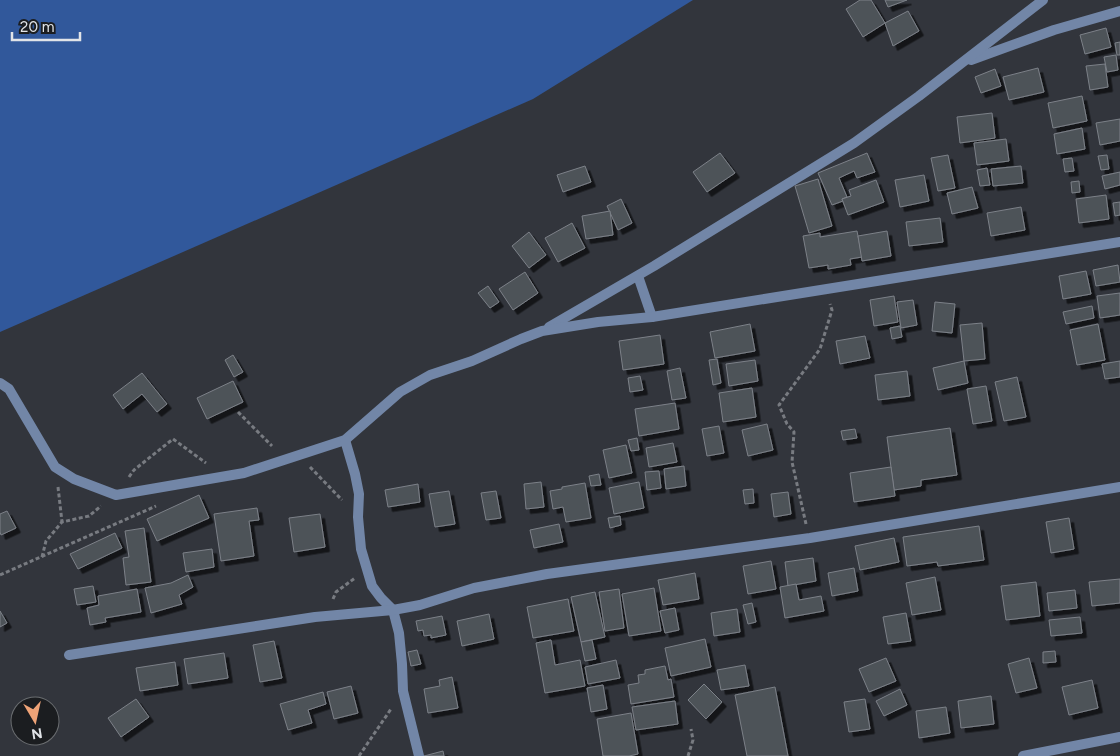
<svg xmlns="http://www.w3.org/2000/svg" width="1120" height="756" font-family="Figtree,sans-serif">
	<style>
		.green { fill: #31589b }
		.building { fill: #4e5258; stroke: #7c8188; filter: url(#shadow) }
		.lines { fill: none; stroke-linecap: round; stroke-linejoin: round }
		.path { stroke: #787b81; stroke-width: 3; stroke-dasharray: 4 2.5; stroke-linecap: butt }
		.street { stroke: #7286a7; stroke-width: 10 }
	</style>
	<defs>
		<filter id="shadow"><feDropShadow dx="4.5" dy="4.5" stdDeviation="0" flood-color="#0009"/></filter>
	</defs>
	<rect width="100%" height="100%" fill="#32353c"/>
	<polygon class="green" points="0,0 693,0 533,99 0,332"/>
	<g class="building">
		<polygon points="860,0 871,0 885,23 863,37 846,9"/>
		<polygon points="885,0 907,0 888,7"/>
		<polygon points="908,11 919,31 893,46 885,23"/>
		<polygon points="1106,28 1111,47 1085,54 1080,35"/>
		<polygon points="1120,42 1120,55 1117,55 1115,43"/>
		<polygon points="1116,55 1118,70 1107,72 1104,57"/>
		<polygon points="1105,64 1108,87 1090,90 1086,66"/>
		<polygon points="1038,68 1044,92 1009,100 1003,77"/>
		<polygon points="995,69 1001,86 981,93 975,77"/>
		<polygon points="1082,96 1087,121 1053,128 1048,103"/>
		<polygon points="992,113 995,138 960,143 957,117"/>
		<polygon points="1120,119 1120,141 1100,145 1096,123"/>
		<polygon points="1082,128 1085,149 1057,154 1054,134"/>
		<polygon points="1006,139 1009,161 977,165 974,143"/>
		<polygon points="720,153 735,173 707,192 693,172"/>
		<polygon points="867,153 875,172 857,178 854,171 839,178 847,197 842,199 843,201 832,205 818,173"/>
		<polygon points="948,155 955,188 938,191 931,158"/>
		<polygon points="1107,155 1109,169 1101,170 1098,156"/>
		<polygon points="1072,158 1074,171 1065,172 1063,159"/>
		<polygon points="585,166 591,182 563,192 557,175"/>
		<polygon points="1021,166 1023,183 993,186 991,169"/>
		<polygon points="987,168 990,185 980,186 977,170"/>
		<polygon points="1120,172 1120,185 1105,189 1102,176"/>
		<polygon points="924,175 929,201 900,207 895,180"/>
		<polygon points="818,179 832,226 809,233 795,186"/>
		<polygon points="876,180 884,202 848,215 842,199 851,196 849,190"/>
		<polygon points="1079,181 1080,192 1072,193 1071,182"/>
		<polygon points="972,187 978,208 952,214 947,193"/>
		<polygon points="1106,195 1109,219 1079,223 1076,199"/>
		<polygon points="621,199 632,223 618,230 607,206"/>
		<polygon points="1120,202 1120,215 1115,216 1113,203"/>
		<polygon points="1021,207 1025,230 991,236 987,213"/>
		<polygon points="610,211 613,235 586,239 582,216"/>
		<polygon points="940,218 943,242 909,246 906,222"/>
		<polygon points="572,223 585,248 558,262 545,238"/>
		<polygon points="857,231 862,257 850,259 851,265 828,269 828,265 809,268 803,236 820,233 820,237"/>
		<polygon points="887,231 891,256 862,261 858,236"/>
		<polygon points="529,232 546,255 529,268 512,246"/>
		<polygon points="1118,265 1120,282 1096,286 1093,270"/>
		<polygon points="1086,271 1091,294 1063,299 1059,276"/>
		<polygon points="525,272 538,293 513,310 499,289"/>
		<polygon points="488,286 499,302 490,308 478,293"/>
		<polygon points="1120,293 1120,315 1100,318 1097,296"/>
		<polygon points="894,296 898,322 874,326 870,300"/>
		<polygon points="913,300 917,325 901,328 897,302"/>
		<polygon points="935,302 955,304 952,333 932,331"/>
		<polygon points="1092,306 1094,318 1066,324 1063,312"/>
		<polygon points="982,323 985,359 964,361 960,325"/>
		<polygon points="750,324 755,351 715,358 710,332"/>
		<polygon points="1098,324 1105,360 1077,365 1070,330"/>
		<polygon points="900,326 902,337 892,339 890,328"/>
		<polygon points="660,335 664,364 623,370 619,341"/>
		<polygon points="865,336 870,358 840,364 836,341"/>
		<polygon points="233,355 243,372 234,377 225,360"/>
		<polygon points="717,359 721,383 713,385 709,360"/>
		<polygon points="755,360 758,381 729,386 726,364"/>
		<polygon points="964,361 968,383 938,390 933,368"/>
		<polygon points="1120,361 1120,377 1105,379 1102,364"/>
		<polygon points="680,368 686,398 672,400 667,371"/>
		<polygon points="907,371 910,396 878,400 875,375"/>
		<polygon points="142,373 167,404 157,412 142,394 123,409 113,395"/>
		<polygon points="640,376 643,390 630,392 628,378"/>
		<polygon points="1017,377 1026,417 1004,421 995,382"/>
		<polygon points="233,381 243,402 207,419 197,398"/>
		<polygon points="986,386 992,421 973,424 967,389"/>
		<polygon points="752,388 756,417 723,422 719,393"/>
		<polygon points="675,403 679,429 639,436 635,409"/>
		<polygon points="767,424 773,450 748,456 742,430"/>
		<polygon points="719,426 724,453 707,456 702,429"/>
		<polygon points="950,428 957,475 921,480 921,486 894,490 887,437"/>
		<polygon points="855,429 857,438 843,440 841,431"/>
		<polygon points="637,438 639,450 631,451 628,440"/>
		<polygon points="673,443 677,462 649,467 646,448"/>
		<polygon points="626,445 632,473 609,478 603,450"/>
		<polygon points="684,466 686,486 666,489 664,469"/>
		<polygon points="891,467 895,496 854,502 850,473"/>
		<polygon points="659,471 661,488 647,490 645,472"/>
		<polygon points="599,474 601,485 591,486 589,476"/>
		<polygon points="541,482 544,507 526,509 524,484"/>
		<polygon points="639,482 644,508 614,514 609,488"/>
		<polygon points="585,483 591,518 566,522 563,507 553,509 550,491 562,489 562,487"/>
		<polygon points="418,484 420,502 388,507 385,490"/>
		<polygon points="753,489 754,503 745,504 743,490"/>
		<polygon points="449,491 455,524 435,527 429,494"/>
		<polygon points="496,491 501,518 486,520 481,493"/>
		<polygon points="788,492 791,514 774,517 771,494"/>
		<polygon points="199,495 209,518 157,541 147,519"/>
		<polygon points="257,508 259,520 249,521 254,556 221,561 214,514"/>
		<polygon points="7,511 16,528 1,535 0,532 0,514"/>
		<polygon points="320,514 325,547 294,552 289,518"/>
		<polygon points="620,516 621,525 610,528 608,518"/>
		<polygon points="1069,518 1074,549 1051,553 1046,522"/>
		<polygon points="559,524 563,542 534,548 530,530"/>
		<polygon points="979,526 984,560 938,566 937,562 907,566 903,537"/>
		<polygon points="144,528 151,582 126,585 123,558 129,557 125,531"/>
		<polygon points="115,533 122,548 78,569 70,554"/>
		<polygon points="894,538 899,562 860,570 855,546"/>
		<polygon points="212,549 214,567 186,572 183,553"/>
		<polygon points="813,558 816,581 788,586 785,562"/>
		<polygon points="771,561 776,589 748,594 743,566"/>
		<polygon points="854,568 858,591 832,596 828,573"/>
		<polygon points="695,573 699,599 663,605 658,580"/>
		<polygon points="188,575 193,587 179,595 182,604 151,613 145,588 171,583"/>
		<polygon points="935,577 941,610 912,615 906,583"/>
		<polygon points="1120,579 1120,603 1092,606 1089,582"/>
		<polygon points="1036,582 1040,616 1006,620 1001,586"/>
		<polygon points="796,584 799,600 821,596 824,611 785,618 780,587"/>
		<polygon points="93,586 96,602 77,605 74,589"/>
		<polygon points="654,588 661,631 629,636 622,594"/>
		<polygon points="137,589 141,612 105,618 106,622 90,625 87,608 99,605 98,596"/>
		<polygon points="619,589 624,628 605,631 599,592"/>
		<polygon points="1075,590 1077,608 1049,611 1047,593"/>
		<polygon points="595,592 605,637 581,642 571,597"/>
		<polygon points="568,599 574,631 533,638 527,607"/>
		<polygon points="752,603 756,622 748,624 743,605"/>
		<polygon points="675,608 679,630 665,633 660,611"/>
		<polygon points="737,609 740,632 714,636 711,613"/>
		<polygon points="0,611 7,623 0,627"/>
		<polygon points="906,613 911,641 888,644 883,617"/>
		<polygon points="489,614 494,639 462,646 457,621"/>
		<polygon points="442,616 446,635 431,638 431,635 424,636 423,630 418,631 416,621"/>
		<polygon points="1080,617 1082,633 1051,636 1049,620"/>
		<polygon points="705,639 711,667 671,676 665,648"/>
		<polygon points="551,640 555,665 580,660 585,686 545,693 536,643"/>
		<polygon points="592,640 596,659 585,661 581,642"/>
		<polygon points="274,641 282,678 260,682 253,645"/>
		<polygon points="417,650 421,664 411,666 408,652"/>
		<polygon points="1055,651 1056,662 1043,663 1043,652"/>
		<polygon points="224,653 228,678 188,684 184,659"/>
		<polygon points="886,658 896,681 869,692 859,669"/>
		<polygon points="1029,658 1037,688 1016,693 1008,664"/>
		<polygon points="616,660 620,678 588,684 585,667"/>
		<polygon points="175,662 178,685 140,691 136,668"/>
		<polygon points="745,665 749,686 721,690 717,670"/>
		<polygon points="665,666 668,680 671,679 674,697 631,704 628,685 639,683 638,675 645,674 645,670"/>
		<polygon points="452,677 458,708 428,713 424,689 440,686 439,680"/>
		<polygon points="1092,680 1098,708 1069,715 1062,687"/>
		<polygon points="704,684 722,702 706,719 688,700"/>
		<polygon points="603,685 607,709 591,712 587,688"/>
		<polygon points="351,686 358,713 334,719 327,692"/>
		<polygon points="775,687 788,756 747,756 735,695"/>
		<polygon points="900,689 907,705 884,716 876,701"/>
		<polygon points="323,692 326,704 308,710 312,723 288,730 280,704"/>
		<polygon points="991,696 994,724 961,728 958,701"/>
		<polygon points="136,699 149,717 121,737 108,718"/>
		<polygon points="865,699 870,729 849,732 844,702"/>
		<polygon points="675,701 678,724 636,730 632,707"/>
		<polygon points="946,707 950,733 919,738 916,711"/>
		<polygon points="631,713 638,754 629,756 603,756 597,719"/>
		<polygon points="443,751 444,756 424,756"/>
	</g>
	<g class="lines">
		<g class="path">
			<polyline points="238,412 272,446"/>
			<polyline points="310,467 342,500"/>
			<polyline points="129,477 134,470 173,439 206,463"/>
			<polyline points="58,487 62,522"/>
			<polyline points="806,524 792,462 794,432 787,424 779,405 820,349 832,310 830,304"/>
			<polyline points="42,557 46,541 62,522 89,516 101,506"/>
			<polyline points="0,575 156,506"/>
			<polyline points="333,599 336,592 355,578"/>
			<polyline points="359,756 391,709"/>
			<polyline points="688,756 693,740 691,729"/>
		</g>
		<g class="street">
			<polyline points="971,60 1054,30 1120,11"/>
			<polyline points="638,276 652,317"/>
			<polyline points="549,327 654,266 854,143 919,96 1043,0"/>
			<polyline points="0,383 9,389 55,467 74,479 116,495 244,473 345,440 400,392 430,375 472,361 521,339 542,331 598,322 652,317 1120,242"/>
			<polyline points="345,440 355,474 359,494 358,517 361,549 372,586 381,598 393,610 399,633 402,664 403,691 419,756"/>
			<polyline points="69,655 315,617 393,610 420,605 474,588 547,574 810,538 1120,487"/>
			<polyline points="1023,756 1120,737"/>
		</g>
	</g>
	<g transform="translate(35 721) rotate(171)"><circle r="24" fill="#1b1d20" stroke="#6a6d70"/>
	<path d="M0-4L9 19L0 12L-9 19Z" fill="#efa377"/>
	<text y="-8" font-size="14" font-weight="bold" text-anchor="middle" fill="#e1e4e8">N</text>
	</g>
	<path d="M12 32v8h68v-8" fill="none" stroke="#e1e4e8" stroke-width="2.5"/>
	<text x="20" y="32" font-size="15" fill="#e1e4e8" stroke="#1b1d20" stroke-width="4" paint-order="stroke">20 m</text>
</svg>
